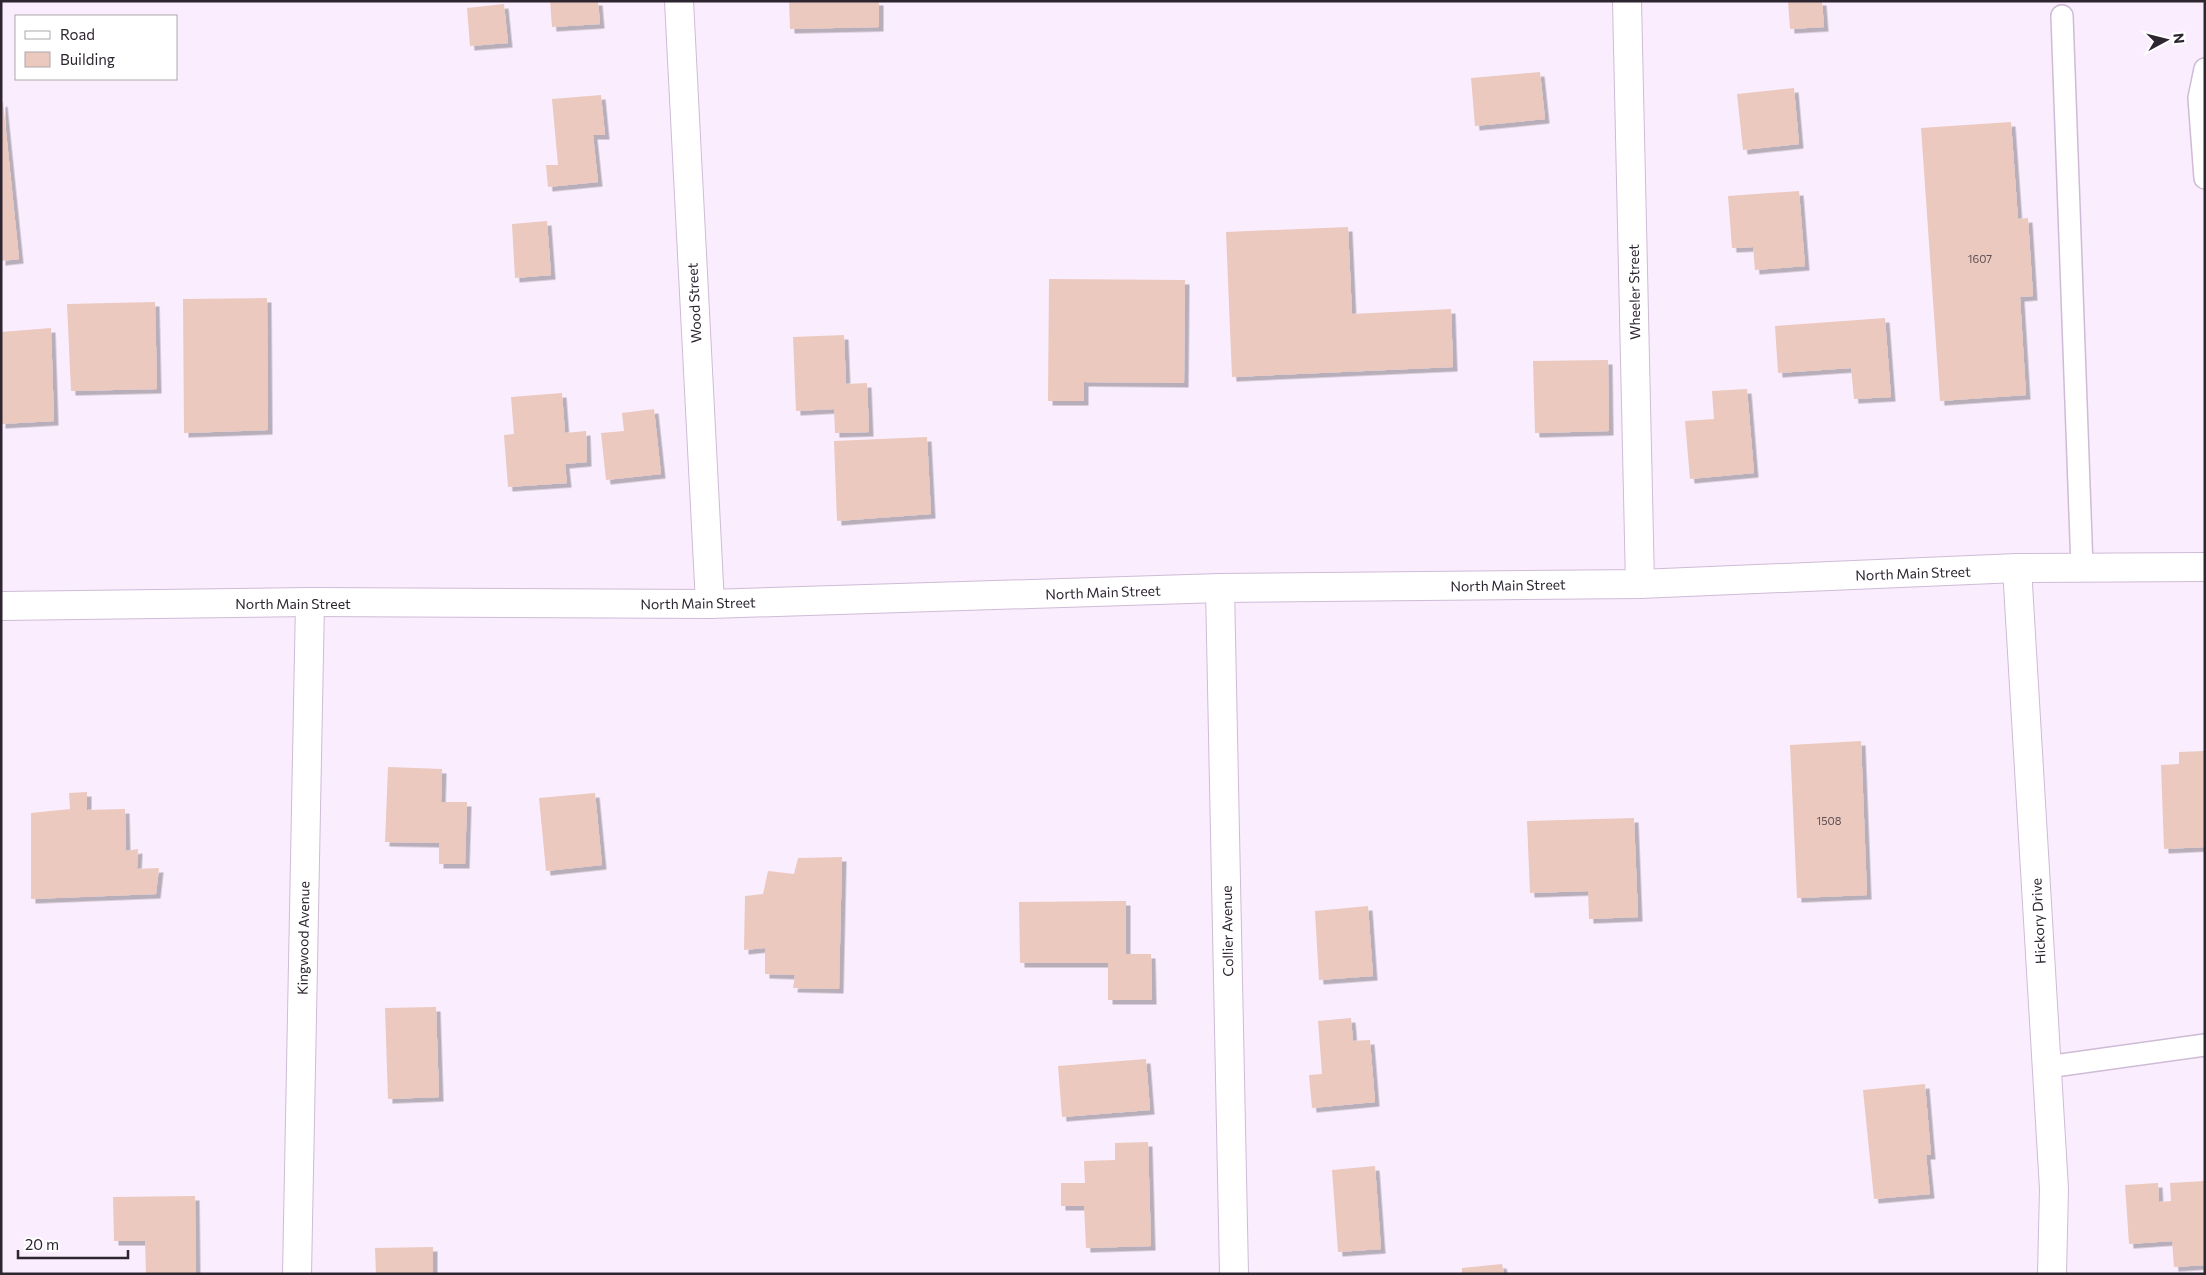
<svg xmlns="http://www.w3.org/2000/svg" width="2206" height="1275" font-family="Commissioner,sans-serif">
	<style>
		.building { fill: #ecc9be; filter: url(#shadow) }
		.lines { fill: none; stroke-linecap: round; stroke-linejoin: round }
		.service-casing { stroke: #cfbbd6; stroke-width: 24 }
		.minor-casing { stroke: #cfbbd6; stroke-width: 30 }
		.trunk-casing { stroke: #cfbbd6; stroke-width: 30 }
		.service { stroke: #fff; stroke-width: 21 }
		.minor { stroke: #fff; stroke-width: 28 }
		.trunk { stroke: #fff; stroke-width: 28 }
		.labels { text-anchor: middle; dominant-baseline: central; stroke-width: 4.5; stroke-linejoin: round; paint-order: stroke }
		.number-label { font-size: 11px; fill: #5d4e54 }
		.street-label { font-size: 14px; fill: #2d2530; stroke: #fff }
	</style>
	<defs>
		<filter id="shadow"><feDropShadow dx="4.5" dy="4.5" stdDeviation="0" flood-color="#0004"/></filter>
	</defs>
	<rect width="100%" height="100%" fill="#faedfd"/>
	<g class="building">
		<polygon points="550,1 598,1 600,24 552,27"/>
		<polygon points="789,1 879,1 879,27 790,29"/>
		<polygon points="1788,1 1822,1 1824,27 1790,29"/>
		<polygon points="504,4 508,43 470,46 467,8"/>
		<polygon points="1540,72 1545,119 1475,126 1471,78"/>
		<polygon points="1794,88 1799,144 1743,150 1737,94"/>
		<polygon points="601,95 605,135 593,135 598,182 548,187 546,165 558,165 552,99"/>
		<polygon points="3,102 19,259 1,261 1,103"/>
		<polygon points="2011,122 2018,219 2028,218 2033,296 2020,297 2026,395 1940,401 1921,128"/>
		<polygon points="1799,191 1805,266 1755,270 1753,247 1732,248 1728,196"/>
		<polygon points="547,221 551,275 515,278 512,224"/>
		<polygon points="1348,227 1352,314 1451,309 1453,367 1232,377 1226,232"/>
		<polygon points="1049,279 1185,280 1184,383 1084,382 1084,401 1048,401"/>
		<polygon points="267,298 268,430 184,433 183,299"/>
		<polygon points="155,302 157,389 71,391 67,304"/>
		<polygon points="1885,318 1891,397 1854,399 1851,368 1778,373 1775,326"/>
		<polygon points="51,328 54,421 1,424 1,332"/>
		<polygon points="844,335 846,384 867,383 869,432 835,433 834,409 796,411 793,337"/>
		<polygon points="1608,360 1609,431 1535,433 1533,361"/>
		<polygon points="1747,389 1754,473 1690,479 1685,421 1714,419 1712,391"/>
		<polygon points="562,393 565,433 586,431 587,462 565,464 567,483 508,487 504,435 514,434 511,397"/>
		<polygon points="654,409 661,474 606,480 601,433 624,431 622,413"/>
		<polygon points="927,437 931,514 837,521 834,441"/>
		<polygon points="1861,741 1867,895 1797,898 1790,745"/>
		<polygon points="2205,751 2205,847 2164,849 2161,765 2179,764 2179,752"/>
		<polygon points="388,767 442,769 441,802 467,802 465,864 439,864 439,843 385,842"/>
		<polygon points="87,792 87,810 125,809 126,851 138,849 137,869 159,868 156,894 31,899 31,813 70,809 69,793"/>
		<polygon points="595,793 602,865 546,871 539,798"/>
		<polygon points="1634,818 1638,917 1589,919 1588,891 1530,893 1527,821"/>
		<polygon points="842,857 839,989 793,988 795,975 765,974 765,948 744,950 745,896 763,894 768,871 794,874 798,858"/>
		<polygon points="1126,901 1126,954 1151,954 1152,1000 1108,1000 1108,963 1020,963 1019,902"/>
		<polygon points="1368,906 1373,976 1319,980 1315,911"/>
		<polygon points="436,1007 439,1097 388,1099 385,1008"/>
		<polygon points="1351,1018 1353,1041 1370,1040 1375,1102 1312,1108 1309,1075 1322,1074 1318,1021"/>
		<polygon points="1146,1059 1150,1110 1062,1117 1058,1066"/>
		<polygon points="1925,1084 1931,1155 1926,1155 1930,1194 1874,1199 1863,1090"/>
		<polygon points="1148,1142 1151,1246 1086,1248 1084,1206 1061,1206 1061,1183 1085,1183 1084,1161 1115,1160 1115,1143"/>
		<polygon points="1375,1166 1381,1249 1338,1252 1332,1170"/>
		<polygon points="2205,1181 2205,1265 2174,1267 2172,1241 2129,1244 2125,1185 2158,1183 2159,1202 2171,1201 2170,1183"/>
		<polygon points="195,1196 196,1274 146,1274 145,1241 114,1241 113,1197"/>
		<polygon points="433,1247 433,1274 376,1274 375,1248"/>
		<polygon points="1502,1264 1504,1274 1462,1274 1462,1268"/>
	</g>
	<g class="lines">
		<defs>
			<g id="service">
				<polyline points="2062,16 2082,568"/>
				<polyline points="2205,69 2199,98 2205,178"/>
				<polyline points="2047,1067 2205,1045"/>
			</g>
			<g id="minor">
				<polyline points="679,1 710,604"/>
				<polyline points="1627,1 1640,584"/>
				<polyline points="2017,568 2054,1189 2052,1274"/>
				<polyline points="1220,588 1234,1274"/>
				<polyline points="297,1274 310,602"/>
			</g>
			<polyline id="trunk" points="1,606 310,602 710,604 1220,588 1640,584 2017,568 2205,567"/>
		</defs>
		<use href="#service" class="service-casing"/>
		<use href="#minor" class="minor-casing"/>
		<use href="#trunk" class="trunk-casing"/>
		<use href="#service" class="service"/>
		<use href="#minor" class="minor"/>
		<use href="#trunk" class="trunk"/>
	</g>
	<g class="labels">
		<g class="number-label">
			<text x="1980" y="258">1607</text>
			<text x="1829" y="820">1508</text>
		</g>
		<g class="street-label">
			<text transform="translate(1634 292) rotate(-91)">Wheeler Street</text>
			<text transform="translate(694 303) rotate(-93)">Wood Street</text>
			<text transform="translate(1913 573) rotate(-2)">North Main Street</text>
			<text transform="translate(1508 585) rotate(-1)">North Main Street</text>
			<text transform="translate(1103 592) rotate(-2)">North Main Street</text>
			<text x="293" y="603">North Main Street</text>
			<text transform="translate(698 603) rotate(-1)">North Main Street</text>
			<text transform="translate(2038 921) rotate(-93)">Hickory Drive</text>
			<text transform="translate(1227 931) rotate(-91)">Collier Avenue</text>
			<text transform="translate(303 938) rotate(-89)">Kingwood Avenue</text>
		</g>
	</g>
	<rect width="2206" height="1275" fill="none" stroke="#2d2530" stroke-width="5"/>
	<rect x="15" y="15" width="162" height="65" fill="#ffffff" stroke="#aba8ac"/>
	<rect x="25" y="31" width="25" height="8" fill="#ffffff" stroke="#aba8ac"/>
	<text x="60" y="40" font-size="15" fill="#2d2530">Road</text>
	<rect x="25" y="52" width="25" height="15" fill="#ecc9be" stroke="#aba8ac"/>
	<text x="60" y="65" font-size="15" fill="#2d2530">Building</text>
	<g transform="translate(2166 40) rotate(83)" stroke="#ffffff" stroke-width="4" paint-order="stroke">
	<path d="M0-4L9 19L0 12L-9 19Z" fill="#2d2530"/>
	<text y="-8" font-size="14" font-weight="bold" text-anchor="middle" fill="#2d2530">N</text>
	</g>
	<path d="M18 1250v8h110v-8" fill="none" stroke="#2d2530" stroke-width="2.5"/>
	<text x="25" y="1250" font-size="15" fill="#2d2530" stroke="#ffffff" stroke-width="4" paint-order="stroke">20 m</text>
</svg>
